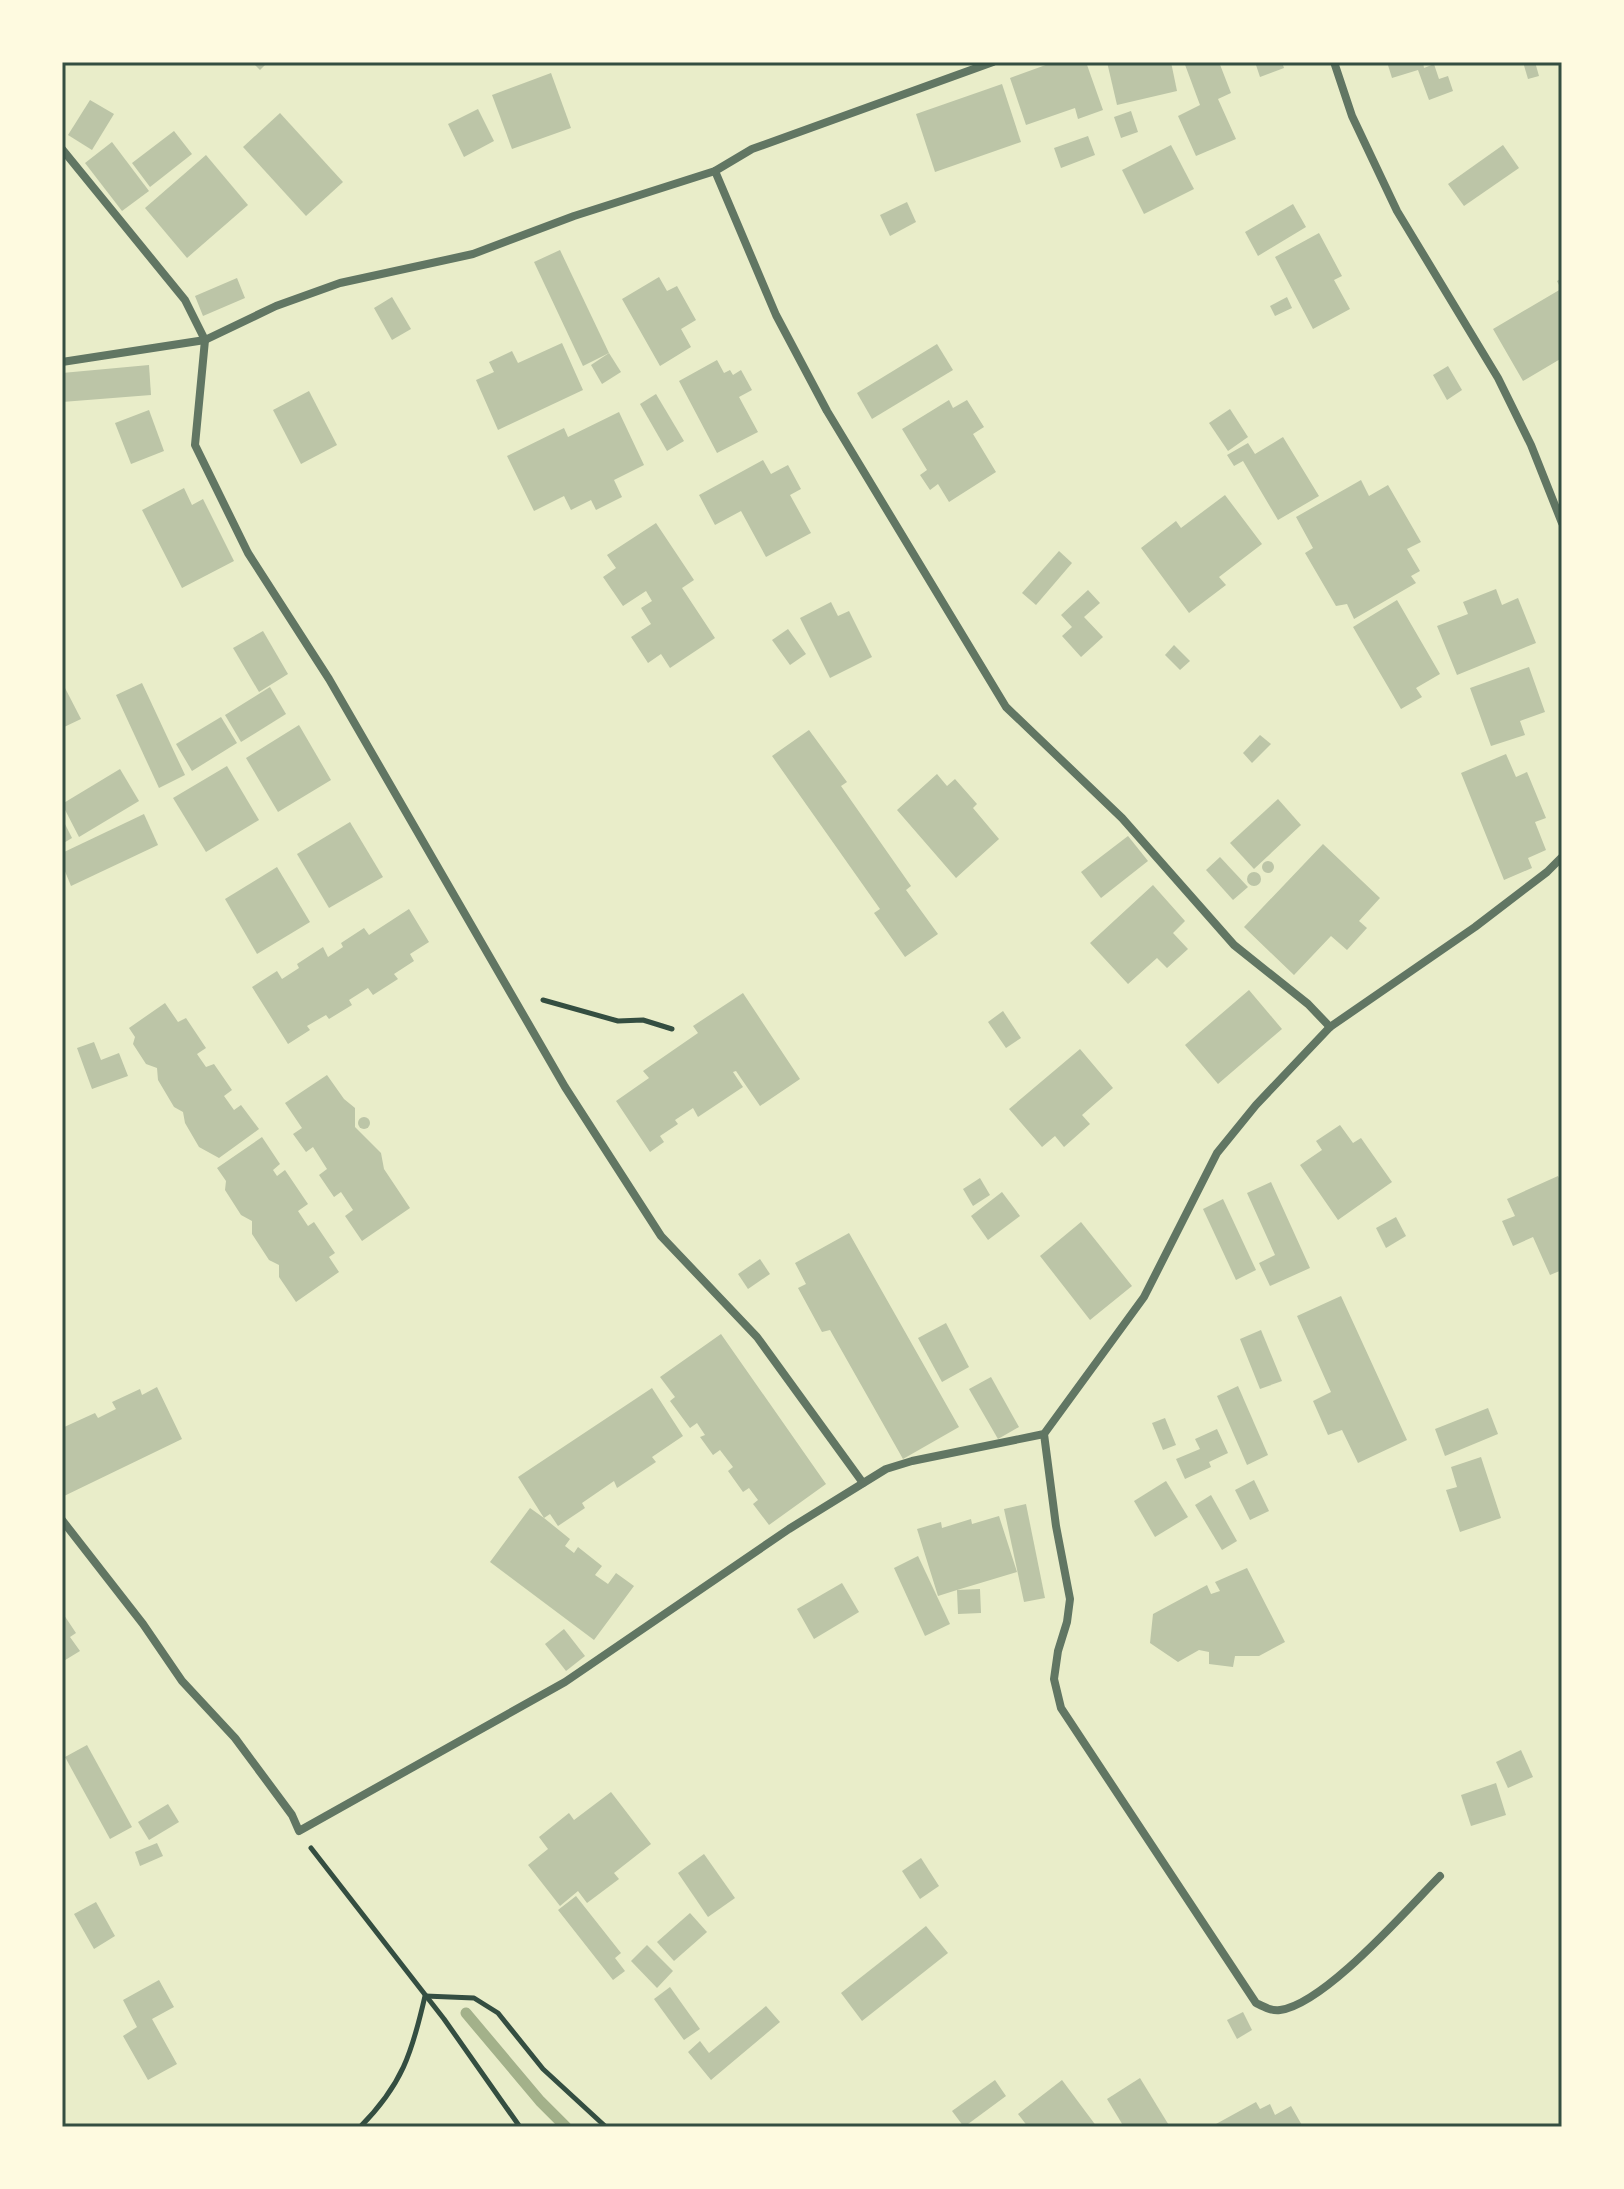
<svg xmlns="http://www.w3.org/2000/svg" width="1624" height="2189" font-family="Quicksand,sans-serif">
	<style>
		.lines { fill: none; stroke-linecap: round; stroke-linejoin: round }
		.stream { stroke: #a3b18a; stroke-width: 11 }
		.building { fill: #bcc5a7 }
		.path { stroke: #344e41; stroke-width: 5 }
		.minor { stroke: #617663; stroke-width: 8 }
		.neatline { fill: none; stroke: #344e41; stroke-width: 3 }
	</style>
	<rect width="100%" height="100%" fill="#e9edc9"/>
	<g class="lines">
		<polyline class="stream" points="466,2013 540,2101 566,2127"/>
	</g>
	<g class="building">
		<polygon points="252,62 268,62 260,70"/>
		<polygon points="1054,62 1086,62 1103,110 1078,119 1075,108 1026,125 1010,78"/>
		<polygon points="1107,62 1171,62 1177,91 1117,105"/>
		<polygon points="1184,62 1219,62 1231,93 1218,99 1236,139 1196,156 1178,116 1200,105"/>
		<polygon points="1255,62 1282,62 1284,68 1260,77"/>
		<polygon points="1387,62 1423,62 1424,68 1434,64 1439,79 1448,76 1453,91 1429,100 1418,70 1392,78"/>
		<polygon points="1523,62 1535,62 1539,76 1528,79"/>
		<polygon points="551,73 571,128 512,149 492,95"/>
		<polygon points="1002,84 1021,142 935,172 916,114"/>
		<polygon points="90,100 114,114 92,150 68,135"/>
		<polygon points="478,109 494,141 464,157 448,124"/>
		<polygon points="1131,111 1138,132 1121,138 1114,117"/>
		<polygon points="280,113 343,182 306,216 243,147"/>
		<polygon points="174,131 192,154 150,187 132,163"/>
		<polygon points="1088,136 1095,155 1061,168 1054,148"/>
		<polygon points="112,142 149,191 122,211 85,163"/>
		<polygon points="1171,145 1194,189 1144,214 1122,170"/>
		<polygon points="1503,145 1519,168 1464,206 1448,184"/>
		<polygon points="206,155 248,205 187,258 145,208"/>
		<polygon points="907,202 916,222 890,236 880,215"/>
		<polygon points="1293,204 1306,227 1258,256 1245,232"/>
		<polygon points="1319,233 1342,276 1334,280 1350,309 1313,329 1275,257"/>
		<polygon points="560,250 609,353 583,366 534,262"/>
		<polygon points="659,277 667,291 677,286 696,320 681,329 691,347 660,366 622,299"/>
		<polygon points="237,278 245,298 203,316 195,296"/>
		<polygon points="1562,278 1562,358 1523,381 1493,329 1561,289 1557,281"/>
		<polygon points="392,297 411,329 392,340 374,308"/>
		<polygon points="1287,297 1292,308 1275,316 1270,306"/>
		<polygon points="562,343 583,390 498,430 476,380 494,372 489,362 512,351 518,363"/>
		<polygon points="937,344 953,370 872,419 857,393"/>
		<polygon points="609,353 621,372 602,384 591,365"/>
		<polygon points="717,360 724,373 730,370 733,375 741,370 752,390 739,397 758,432 717,453 679,381"/>
		<polygon points="149,365 151,395 62,402 62,373"/>
		<polygon points="1448,366 1462,390 1447,400 1433,375"/>
		<polygon points="309,391 337,445 301,464 273,410"/>
		<polygon points="656,394 684,441 667,451 640,404"/>
		<polygon points="949,400 953,408 967,400 984,427 973,434 996,472 949,502 938,484 930,490 920,475 927,470 902,429"/>
		<polygon points="1230,409 1248,437 1228,451 1209,423"/>
		<polygon points="149,410 164,451 131,464 115,423"/>
		<polygon points="619,412 644,465 614,480 622,497 596,510 591,500 571,510 564,496 534,511 507,456 564,428 568,437"/>
		<polygon points="1283,437 1319,496 1278,520 1243,461 1234,466 1227,455 1248,443 1255,454"/>
		<polygon points="763,460 771,474 788,465 801,489 790,495 811,533 766,557 741,511 715,525 699,495"/>
		<polygon points="1361,480 1369,496 1388,485 1421,542 1407,549 1420,571 1411,576 1416,583 1354,619 1347,604 1336,606 1305,553 1313,548 1296,517"/>
		<polygon points="184,488 192,505 203,499 234,561 182,588 142,510"/>
		<polygon points="1225,495 1262,544 1219,577 1226,585 1189,613 1141,548 1176,521 1181,528"/>
		<polygon points="656,523 694,580 682,588 715,638 670,668 661,654 648,663 631,637 651,624 641,608 652,601 646,591 623,606 603,577 616,568 607,555"/>
		<polygon points="1059,551 1072,563 1036,605 1022,593"/>
		<polygon points="1496,589 1502,605 1518,598 1536,643 1457,675 1437,626 1468,614 1463,602"/>
		<polygon points="1088,590 1100,603 1084,617 1103,637 1081,657 1062,636 1072,627 1061,615"/>
		<polygon points="1397,600 1440,674 1416,688 1422,697 1401,709 1353,627"/>
		<polygon points="831,602 838,616 849,611 872,657 830,678 800,618"/>
		<polygon points="788,629 806,654 790,665 772,640"/>
		<polygon points="263,631 288,674 259,692 233,648"/>
		<polygon points="1174,645 1190,661 1180,670 1165,655"/>
		<polygon points="1529,667 1545,712 1520,721 1525,735 1491,746 1470,688"/>
		<polygon points="142,683 185,775 159,788 116,695"/>
		<polygon points="64,686 81,719 62,728 62,687"/>
		<polygon points="270,687 286,714 241,742 225,715"/>
		<polygon points="221,717 237,743 192,771 176,744"/>
		<polygon points="299,725 331,780 278,812 246,758"/>
		<polygon points="809,730 847,782 841,786 911,886 906,890 938,934 905,957 874,913 880,909 772,756"/>
		<polygon points="1260,735 1271,744 1252,763 1243,753"/>
		<polygon points="1506,754 1516,777 1527,772 1546,818 1535,822 1546,850 1528,858 1532,868 1504,880 1461,773"/>
		<polygon points="227,766 259,820 206,852 173,798"/>
		<polygon points="120,769 139,801 79,837 62,804"/>
		<polygon points="937,774 947,786 955,779 977,804 973,808 999,839 956,878 897,810"/>
		<polygon points="1278,799 1301,825 1254,869 1230,843"/>
		<polygon points="144,814 158,845 71,886 62,864 62,853"/>
		<polygon points="350,822 383,877 329,908 297,854"/>
		<polygon points="65,824 72,838 62,844 62,825"/>
		<polygon points="1128,836 1148,861 1101,898 1081,872"/>
		<polygon points="1323,844 1380,898 1359,921 1367,928 1347,950 1331,936 1294,975 1244,927"/>
		<polygon points="1220,857 1248,887 1233,900 1206,870"/>
		<circle cx="1268" cy="867" r="6"/>
		<polygon points="277,867 310,922 257,954 225,899"/>
		<circle cx="1254" cy="879" r="7"/>
		<polygon points="1153,885 1185,921 1173,933 1188,949 1167,968 1157,958 1128,984 1090,943"/>
		<polygon points="409,909 429,942 410,954 414,961 394,974 398,979 373,995 368,988 349,1000 352,1005 329,1019 326,1015 307,1026 310,1030 288,1044 252,987 277,971 282,979 299,968 297,964 323,947 328,957 343,947 341,943 364,928 369,935"/>
		<polygon points="1249,990 1282,1029 1218,1084 1185,1045"/>
		<polygon points="743,993 800,1079 760,1106 736,1071 733,1072 743,1087 698,1117 693,1108 675,1120 678,1124 660,1136 664,1142 650,1152 616,1101 649,1078 643,1071 698,1033 693,1026"/>
		<polygon points="165,1003 178,1022 186,1018 206,1048 197,1054 206,1067 214,1064 232,1090 224,1096 234,1110 241,1105 259,1129 219,1158 199,1147 185,1123 183,1112 174,1107 158,1080 157,1068 146,1064 133,1044 135,1037 129,1028"/>
		<polygon points="1003,1011 1021,1038 1006,1048 988,1022"/>
		<polygon points="94,1042 101,1060 119,1053 128,1076 92,1089 77,1048"/>
		<polygon points="1080,1049 1113,1088 1082,1115 1090,1124 1064,1147 1055,1136 1042,1147 1009,1109"/>
		<polygon points="327,1075 344,1099 355,1108 355,1127 381,1153 384,1169 410,1208 362,1241 345,1216 353,1210 341,1192 334,1197 319,1175 327,1169 313,1147 306,1152 293,1134 302,1128 285,1103"/>
		<circle cx="364" cy="1123" r="6"/>
		<polygon points="1340,1125 1353,1143 1361,1138 1392,1182 1338,1220 1300,1165 1322,1150 1316,1141"/>
		<polygon points="262,1137 280,1164 273,1170 277,1176 285,1170 308,1204 298,1211 308,1226 314,1222 335,1253 329,1257 339,1272 296,1302 279,1277 279,1265 269,1260 252,1234 252,1221 241,1215 225,1190 226,1181 217,1168"/>
		<polygon points="1558,1176 1562,1184 1562,1270 1550,1275 1533,1237 1513,1246 1502,1221 1515,1216 1507,1199"/>
		<polygon points="980,1178 990,1195 973,1206 963,1189"/>
		<polygon points="1271,1182 1310,1268 1270,1286 1259,1263 1275,1255 1247,1193"/>
		<polygon points="1002,1192 1020,1216 988,1240 971,1216"/>
		<polygon points="1223,1199 1256,1270 1236,1280 1203,1209"/>
		<polygon points="1396,1217 1406,1236 1386,1248 1376,1228"/>
		<polygon points="1081,1222 1132,1286 1090,1320 1040,1256"/>
		<polygon points="849,1233 959,1427 903,1459 830,1330 822,1332 798,1288 806,1284 795,1263"/>
		<polygon points="760,1259 770,1274 748,1289 738,1274"/>
		<polygon points="1341,1296 1407,1440 1358,1463 1342,1430 1328,1435 1313,1401 1331,1392 1297,1316"/>
		<polygon points="946,1323 969,1367 942,1382 918,1338"/>
		<polygon points="1261,1330 1282,1381 1260,1389 1240,1339"/>
		<polygon points="721,1334 826,1484 769,1525 753,1504 758,1500 749,1488 743,1492 728,1471 733,1467 720,1450 713,1455 700,1437 705,1435 697,1423 690,1428 670,1401 675,1397 660,1377"/>
		<polygon points="991,1377 1019,1427 998,1439 969,1389"/>
		<polygon points="1238,1386 1268,1455 1247,1465 1217,1396"/>
		<polygon points="157,1387 182,1439 62,1497 62,1428 95,1413 98,1418 116,1409 112,1402 140,1389 142,1395"/>
		<polygon points="652,1388 683,1436 652,1457 656,1462 617,1488 614,1481 582,1503 585,1508 558,1526 550,1514 544,1518 570,1539 565,1546 574,1553 578,1547 602,1566 595,1575 608,1584 616,1573 634,1586 594,1640 490,1562 530,1508 544,1518 518,1477"/>
		<polygon points="1488,1408 1498,1434 1445,1456 1435,1429"/>
		<polygon points="1165,1418 1176,1445 1163,1450 1152,1423"/>
		<polygon points="1217,1429 1228,1453 1209,1462 1211,1467 1185,1479 1176,1459 1200,1449 1195,1439"/>
		<polygon points="1481,1457 1501,1518 1460,1532 1446,1490 1457,1487 1451,1467"/>
		<polygon points="1254,1480 1269,1511 1250,1520 1235,1490"/>
		<polygon points="1166,1481 1188,1517 1155,1537 1134,1501"/>
		<polygon points="1211,1495 1237,1541 1222,1550 1195,1505"/>
		<polygon points="1026,1504 1045,1598 1024,1602 1004,1509"/>
		<polygon points="999,1516 1017,1572 957,1590 980,1589 981,1613 958,1614 957,1590 938,1596 917,1529 941,1522 942,1528 971,1519 972,1524"/>
		<polygon points="918,1556 950,1624 925,1636 894,1568"/>
		<polygon points="1247,1568 1285,1642 1259,1656 1235,1656 1233,1667 1209,1664 1209,1652 1199,1650 1178,1662 1150,1643 1153,1614 1207,1585 1211,1594 1220,1591 1215,1582"/>
		<polygon points="842,1583 859,1612 814,1639 797,1609"/>
		<polygon points="62,1612 76,1633 70,1637 80,1651 62,1662"/>
		<polygon points="564,1629 585,1656 566,1671 545,1644"/>
		<polygon points="87,1745 132,1827 110,1839 65,1757"/>
		<polygon points="1521,1750 1533,1777 1508,1788 1496,1762"/>
		<polygon points="1496,1783 1506,1815 1471,1826 1461,1795"/>
		<polygon points="611,1792 651,1844 614,1873 619,1879 587,1903 578,1891 560,1906 528,1865 548,1849 539,1837 569,1813 574,1820"/>
		<polygon points="168,1804 179,1822 149,1840 138,1822"/>
		<polygon points="157,1843 163,1856 140,1866 135,1852"/>
		<polygon points="704,1854 735,1898 708,1917 678,1873"/>
		<polygon points="921,1858 939,1886 920,1899 902,1871"/>
		<polygon points="576,1896 621,1953 615,1958 625,1971 613,1980 558,1910"/>
		<polygon points="96,1902 115,1936 94,1949 74,1914"/>
		<polygon points="690,1913 707,1932 674,1961 657,1942"/>
		<polygon points="926,1926 948,1953 862,2021 841,1993"/>
		<polygon points="647,1945 673,1971 657,1988 631,1961"/>
		<polygon points="159,1980 174,2007 152,2019 177,2064 148,2080 123,2036 137,2027 123,2000"/>
		<polygon points="670,1987 700,2029 684,2040 654,1999"/>
		<polygon points="766,2006 780,2022 711,2080 688,2052 700,2041 709,2053"/>
		<polygon points="1243,2012 1252,2030 1237,2039 1227,2020"/>
		<polygon points="1140,2078 1170,2127 1124,2127 1107,2099"/>
		<polygon points="995,2080 1006,2096 964,2127 952,2111"/>
		<polygon points="1062,2080 1097,2127 1028,2127 1018,2114"/>
		<polygon points="1256,2102 1260,2109 1270,2104 1275,2115 1291,2106 1303,2127 1217,2127 1216,2124"/>
	</g>
	<g class="lines">
		<g class="path">
			<polyline points="543,1000 618,1021 643,1020 672,1029"/>
			<polyline points="311,1848 444,2019 520,2127"/>
			<path d="M 360,2127 C 402,2085 412,2053 425,1996 L 474,1998 L 498,2013 L 543,2069 L 606,2127"/>
		</g>
		<g class="minor">
			<polyline points="1334,62 1352,116 1397,211 1498,378 1531,445 1562,523"/>
			<polyline points="62,149 185,300 205,340 195,445 248,553 329,679 565,1087 661,1236 757,1337 863,1483"/>
			<polyline points="715,171 776,315 827,411 1006,707 1122,818 1234,945 1308,1004 1330,1027"/>
			<polyline points="62,362 205,340 276,306 340,283 473,254 574,216 715,171 752,149 993,62"/>
			<path d="M 1044,1434 L 1056,1526 L 1070,1599 L 1067,1622 L 1058,1651 L 1054,1679 L 1061,1708 L 1256,2003 C 1264,2007 1271,2011 1280,2010 C 1325,2004 1407,1909 1440,1876"/>
			<polyline points="62,1520 143,1624 182,1681 235,1738 292,1815 299,1831 565,1682 789,1529 886,1469 912,1461 1044,1434 1144,1297 1217,1153 1256,1105 1330,1027 1475,927 1547,872 1562,857"/>
		</g>
	</g>
	<rect width="1624" height="2189" fill="none" stroke="#fefae0" stroke-width="128"/>
	<rect x="64" y="64" width="1496" height="2061" class="neatline"/>
</svg>
